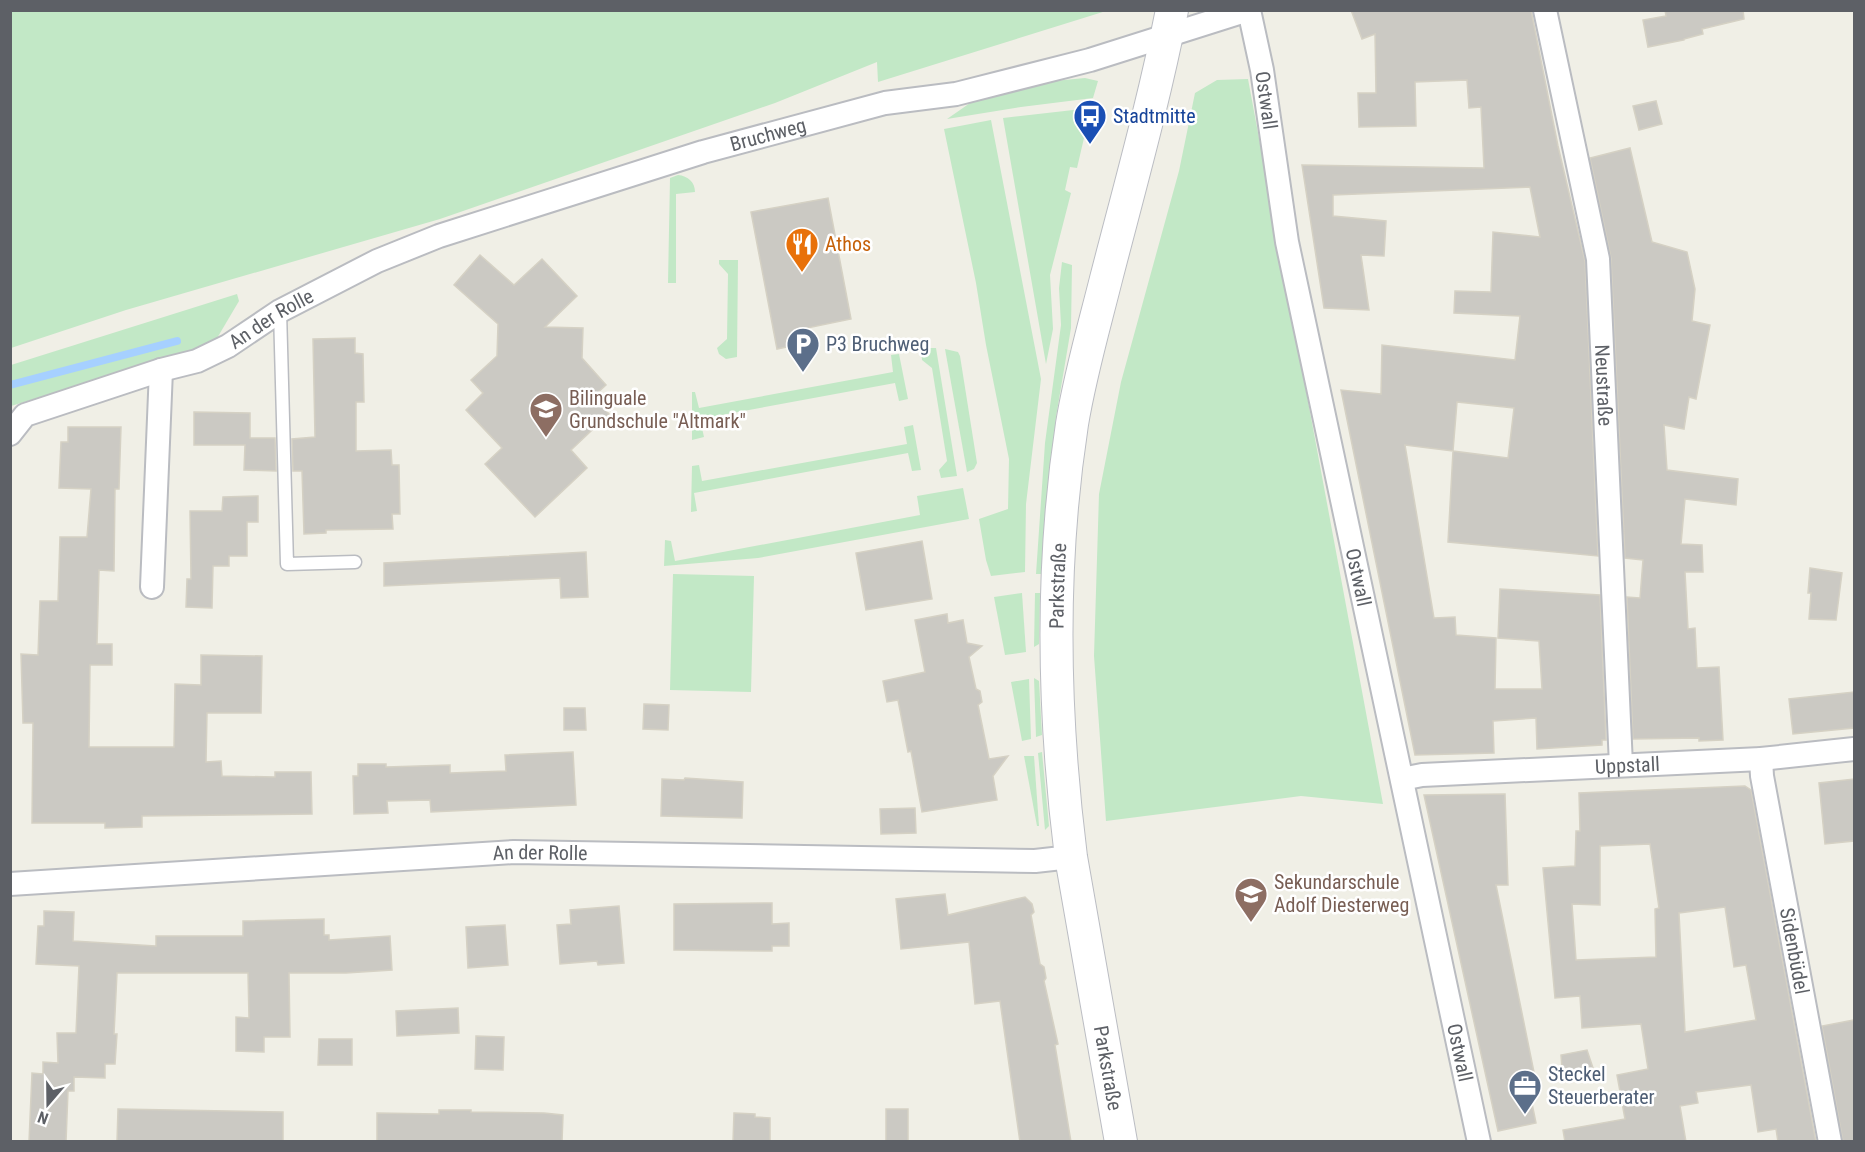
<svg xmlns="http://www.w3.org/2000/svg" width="1865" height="1152" font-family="'Roboto Condensed',sans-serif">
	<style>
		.green { fill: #c2e8c6 }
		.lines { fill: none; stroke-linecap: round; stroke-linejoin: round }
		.stream { stroke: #a6d0ff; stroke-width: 8 }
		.building { fill: #cbc9c3; stroke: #d5d1c4; stroke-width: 1.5; fill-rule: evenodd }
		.lane-casing { stroke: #babcc1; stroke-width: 15 }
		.street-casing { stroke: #babcc1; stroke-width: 26 }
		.secondary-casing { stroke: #bbbdc3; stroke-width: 34 }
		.lane { stroke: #fff; stroke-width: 12 }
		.street { stroke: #fff; stroke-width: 22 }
		.secondary { stroke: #fff; stroke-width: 32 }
		.labels { text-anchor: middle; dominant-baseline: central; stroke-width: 5; stroke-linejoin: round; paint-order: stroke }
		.street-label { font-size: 20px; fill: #5d6066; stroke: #fff }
		.transit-label { font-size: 20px; fill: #164399; stroke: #fff; text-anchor: start }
		.food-label { font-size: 20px; fill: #c56008; stroke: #fff; text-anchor: start }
		.service-label { font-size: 20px; fill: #4e5e75; stroke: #fff; text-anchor: start }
		.education-label { font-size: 20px; fill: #785e54; stroke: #fff; text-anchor: start }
	</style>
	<rect width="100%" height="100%" fill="#f0efe6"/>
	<g class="green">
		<polygon points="10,11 11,10 1106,11 878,82 877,62 775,103 440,219 126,310 11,348"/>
		<polygon points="1085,78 1098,81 1093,98 1021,107 947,119 973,101 1054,81"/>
		<polygon points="1248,79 1383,804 1301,796 1106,821 1094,656 1099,494 1121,382 1179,171 1195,93 1217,80"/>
		<polygon points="1091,108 1077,168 1070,167 1065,190 1071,193 1050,275 1053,329 1046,364 1003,118"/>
		<polygon points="991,120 1041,379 1026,504 1025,572 991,576 986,560 979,519 1008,509 1009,459 986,345 976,283 944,129"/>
		<path d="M 678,175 C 688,176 695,182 695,192 L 676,194 L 676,283 L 668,283 L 670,178 Z"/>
		<polygon points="719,260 738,260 737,357 726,359 719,354 717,348 727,339 728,274 719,264"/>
		<polygon points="1062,262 1072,265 1071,328 1056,417 1041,574 1036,574 1045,443 1061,325 1059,288"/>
		<polygon points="237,294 239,301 213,345 11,406 11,365"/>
		<polygon points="921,348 936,348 957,476 941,478 939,470 947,461 932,368 922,360"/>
		<polygon points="945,349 958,352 960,356 977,463 974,469 967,472"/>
		<polygon points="899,354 908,399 899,401 895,383 700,419 704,437 692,440 692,392 695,392 699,408 893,372 891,355"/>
		<polygon points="913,425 921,470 912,471 908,453 694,493 697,511 691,512 692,466 699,465 702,481 907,444 904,427"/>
		<polygon points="963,488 969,519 758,558 664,566 665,540 671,541 675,561 920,515 917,496"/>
		<polygon points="673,574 754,576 751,692 670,690"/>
		<polygon points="1022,593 1026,652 1005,655 994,597"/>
		<polygon points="1035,593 1040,593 1039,644 1034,647"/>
		<polygon points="1034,678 1039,681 1042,735 1036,737"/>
		<polygon points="1029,679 1031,739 1022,741 1011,682"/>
		<polygon points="1042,752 1049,826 1045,830 1038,753"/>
		<polygon points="1024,756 1034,756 1039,826 1037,826"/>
	</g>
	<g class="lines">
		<polyline class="stream" points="10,385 177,341"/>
	</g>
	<g class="building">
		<path d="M 1351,10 L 1531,10 L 1558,146 L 1585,261 L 1598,556 L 1448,542 L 1453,451 L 1405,445 L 1434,618 L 1455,617 L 1456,635 L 1496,638 L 1495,689 L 1542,689 L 1539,641 L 1498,638 L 1500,589 L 1600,595 L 1606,740 L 1602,740 L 1602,745 L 1537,749 L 1536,718 L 1493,721 L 1494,753 L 1415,755 L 1341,390 L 1381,394 L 1382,345 L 1515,360 L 1520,316 L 1454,313 L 1455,291 L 1491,292 L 1493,232 L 1540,237 L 1530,187 L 1333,195 L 1333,216 L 1386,221 L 1384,256 L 1361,255 L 1369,310 L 1324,308 L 1302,165 L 1484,168 L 1481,107 L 1469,108 L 1467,80 L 1415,82 L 1416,126 L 1359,127 L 1358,93 L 1376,93 L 1375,34 L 1362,39 ZM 1457,402 L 1514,408 L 1508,458 L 1453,451 Z"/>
		<polygon points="1665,10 1743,10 1744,19 1702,29 1703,34 1684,39 1684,40 1648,47 1643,20 1666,16"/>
		<polygon points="1656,101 1662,124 1639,130 1633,106"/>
		<polygon points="1630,148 1652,242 1687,252 1695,289 1692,321 1710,325 1696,399 1689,397 1684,429 1664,425 1667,470 1738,479 1736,505 1685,499 1681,544 1702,545 1703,572 1685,572 1688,629 1695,628 1697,668 1719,667 1723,740 1699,741 1699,738 1633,739 1627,597 1640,598 1643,560 1625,558 1611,258 1590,158"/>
		<polygon points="828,198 851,319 807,328 810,342 777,349 751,212"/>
		<polygon points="480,255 514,285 542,259 577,296 545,327 583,328 582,358 606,385 593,397 609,414 571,450 587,468 535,517 485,464 502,448 466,410 483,393 471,380 497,356 498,324 454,285"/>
		<polygon points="355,338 355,353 363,354 364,402 356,402 356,451 391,450 392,465 399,465 400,514 392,514 393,529 326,530 326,533 304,534 302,471 293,471 292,439 315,437 313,339"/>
		<polygon points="194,412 250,413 250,438 275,438 276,471 244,470 245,445 194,445"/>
		<polygon points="68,427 121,427 119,489 115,489 114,571 99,570 97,644 112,644 112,665 90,665 89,747 174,747 175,684 201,685 201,655 262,656 261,713 207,713 206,762 221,761 222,776 275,777 275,772 311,772 312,814 142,816 142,827 105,828 105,823 32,823 33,723 23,723 21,654 38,655 40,601 58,601 60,537 87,537 91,489 59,488 61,442 68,442"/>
		<polygon points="258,496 258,522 247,522 247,556 229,556 229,566 213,566 212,608 186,607 187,579 191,579 190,511 222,511 223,497"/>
		<polygon points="922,541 932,599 866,610 856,553"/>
		<polygon points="586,552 588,597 561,598 560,578 384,586 384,563"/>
		<polygon points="1810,568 1842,573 1836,620 1809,619 1811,593 1808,593"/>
		<polygon points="947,614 948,623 963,620 967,643 982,646 969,657 976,689 980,691 982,702 978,705 989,759 1008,756 993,776 997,800 922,812 911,751 908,752 898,700 887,702 883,681 925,672 915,620"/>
		<polygon points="1854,692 1854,728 1793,734 1789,699"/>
		<polygon points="644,704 669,705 668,730 643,729"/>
		<polygon points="564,708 585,708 586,730 564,730"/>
		<polygon points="573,752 576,805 431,812 430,800 387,801 388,813 354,814 353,776 358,776 358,764 386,764 386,767 450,765 450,773 506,771 505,755"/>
		<polygon points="685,778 743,782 742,818 661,816 662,779 684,780"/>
		<polygon points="1854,779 1854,841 1825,844 1819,783"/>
		<path d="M 1745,786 L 1751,790 L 1816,1142 L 1778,1142 L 1776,1129 L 1758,1132 L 1751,1085 L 1696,1092 L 1698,1103 L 1680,1106 L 1686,1142 L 1565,1142 L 1563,1130 L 1625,1119 L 1617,1075 L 1648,1069 L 1641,1024 L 1582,1028 L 1580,996 L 1555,998 L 1543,868 L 1575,866 L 1576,831 L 1580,831 L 1579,793 ZM 1650,844 L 1659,908 L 1655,909 L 1656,957 L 1576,960 L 1572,904 L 1600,905 L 1600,846 ZM 1725,907 L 1734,967 L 1746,965 L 1756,1020 L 1685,1032 L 1679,913 Z"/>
		<polygon points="1505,794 1508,885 1496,885 1537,1087 1529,1089 1536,1123 1498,1131 1424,795"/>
		<polygon points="915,808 916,833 881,834 880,809"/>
		<polygon points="945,894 948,915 1025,897 1032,904 1034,912 1031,915 1040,964 1044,967 1046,978 1044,981 1058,1044 1055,1045 1071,1142 1020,1142 1000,1001 975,1004 969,942 901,949 896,899"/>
		<polygon points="772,903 772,924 789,923 789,946 772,946 772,951 674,950 674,904"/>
		<polygon points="619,906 624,963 598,965 597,961 560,964 557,925 571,924 570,910"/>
		<polygon points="44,911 74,912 73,941 156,946 156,936 243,936 243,921 324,919 324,935 329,935 329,940 390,936 392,970 346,973 289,973 290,1037 264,1037 264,1052 236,1051 236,1017 249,1018 248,973 117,973 114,1034 117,1034 115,1064 105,1064 105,1078 74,1077 74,1091 68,1091 66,1142 29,1142 32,1073 43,1074 43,1062 58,1063 57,1033 76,1033 79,966 36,964 38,926 44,926"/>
		<polygon points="505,925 508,965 468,968 466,927"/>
		<polygon points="458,1008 459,1033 397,1036 396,1011"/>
		<polygon points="1854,1020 1854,1142 1843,1142 1822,1026"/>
		<polygon points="476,1036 504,1037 503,1070 475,1069"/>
		<polygon points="319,1039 352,1039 352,1065 318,1065"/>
		<polygon points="1587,1050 1595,1074 1563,1081 1561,1055"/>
		<polygon points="118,1109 283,1112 283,1142 117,1142"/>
		<rect x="886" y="1109" width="22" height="33"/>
		<polygon points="439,1110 471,1110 471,1112 544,1113 563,1115 562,1142 377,1142 377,1113 439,1114"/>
		<polygon points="734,1113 755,1114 755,1117 770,1118 770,1142 733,1142"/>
	</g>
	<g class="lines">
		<defs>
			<polyline id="lane" points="280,311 287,564 355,562"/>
			<g id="street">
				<path id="s1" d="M 1249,10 L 1262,70 L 1287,242 L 1479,1142"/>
				<path id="s2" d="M 1545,10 L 1598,259 L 1621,765"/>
				<path id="s3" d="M 10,434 L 25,415 L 161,370 L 197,361 L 228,346 L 280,311 L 377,261 L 439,236 L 703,152 L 885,103 L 956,94 L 1090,60 L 1248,10"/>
				<polyline points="152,587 161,370"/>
				<path id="s4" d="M 1761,759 L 1762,776 L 1830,1142"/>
				<path id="s5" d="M 1402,779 L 1422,775 L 1761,759 L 1854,749"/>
				<path id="s6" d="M 10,884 L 514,852 L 1035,861 L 1071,857"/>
			</g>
			<g id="secondary">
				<path id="s7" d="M 1121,1142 L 1071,857 C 1053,714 1050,567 1072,424 C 1080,375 1094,327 1106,279 C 1129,190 1154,101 1172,10"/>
			</g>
		</defs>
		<use href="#lane" class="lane-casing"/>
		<use href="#street" class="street-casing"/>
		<use href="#secondary" class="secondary-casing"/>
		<use href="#lane" class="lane"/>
		<use href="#street" class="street"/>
		<use href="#secondary" class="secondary"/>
	</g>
	<defs>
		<symbol id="bus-pin" viewBox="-11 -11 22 30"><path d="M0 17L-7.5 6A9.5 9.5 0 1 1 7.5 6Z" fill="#1a4fb4" stroke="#fff"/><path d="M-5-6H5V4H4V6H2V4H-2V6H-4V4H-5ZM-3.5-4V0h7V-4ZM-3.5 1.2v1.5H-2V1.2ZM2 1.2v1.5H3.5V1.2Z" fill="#fff"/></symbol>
		<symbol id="restaurant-pin" viewBox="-11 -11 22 30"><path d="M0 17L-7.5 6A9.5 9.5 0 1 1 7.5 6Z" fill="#e8710a" stroke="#fff"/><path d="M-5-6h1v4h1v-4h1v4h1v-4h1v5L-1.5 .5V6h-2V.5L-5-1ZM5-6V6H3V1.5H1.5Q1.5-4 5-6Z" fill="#fff"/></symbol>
		<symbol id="parking-pin" viewBox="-11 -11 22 30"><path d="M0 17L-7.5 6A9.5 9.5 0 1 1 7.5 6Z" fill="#5c6f8a" stroke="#fff"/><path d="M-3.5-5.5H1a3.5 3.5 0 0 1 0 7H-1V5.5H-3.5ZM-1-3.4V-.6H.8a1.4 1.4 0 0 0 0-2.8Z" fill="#fff"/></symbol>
		<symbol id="school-pin" viewBox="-11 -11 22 30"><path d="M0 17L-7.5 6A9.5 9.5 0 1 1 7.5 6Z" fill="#8d6e63" stroke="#fff"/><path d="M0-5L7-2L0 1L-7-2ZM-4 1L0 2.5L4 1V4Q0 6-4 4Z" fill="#fff"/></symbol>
		<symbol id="office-pin" viewBox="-11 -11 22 30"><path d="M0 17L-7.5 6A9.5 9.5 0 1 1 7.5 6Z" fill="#5c6f8a" stroke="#fff"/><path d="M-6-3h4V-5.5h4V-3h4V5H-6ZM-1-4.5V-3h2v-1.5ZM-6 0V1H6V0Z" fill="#fff"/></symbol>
	</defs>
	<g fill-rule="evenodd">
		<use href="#bus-pin" x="1071" y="97" width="38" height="52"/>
		<use href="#restaurant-pin" x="783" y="225" width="38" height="52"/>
		<use href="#parking-pin" x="784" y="325" width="38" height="52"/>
		<use href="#school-pin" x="527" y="390" width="38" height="52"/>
		<use href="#school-pin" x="1232" y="875" width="38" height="52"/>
		<use href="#office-pin" x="1506" y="1067" width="38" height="52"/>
	</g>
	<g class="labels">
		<g class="street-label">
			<text stroke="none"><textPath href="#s1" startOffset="92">Ostwall</textPath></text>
			<text stroke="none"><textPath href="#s3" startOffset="822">Bruchweg</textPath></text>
			<text stroke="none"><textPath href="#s3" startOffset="290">An der Rolle</textPath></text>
			<text stroke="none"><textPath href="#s2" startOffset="381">Neustraße</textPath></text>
			<text stroke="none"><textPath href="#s1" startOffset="578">Ostwall</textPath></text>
			<text stroke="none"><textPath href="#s7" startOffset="561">Parkstraße</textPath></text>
			<text stroke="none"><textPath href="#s5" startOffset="226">Uppstall</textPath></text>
			<text stroke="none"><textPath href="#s6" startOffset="531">An der Rolle</textPath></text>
			<text stroke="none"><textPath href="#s4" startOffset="195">Sidenbüdel</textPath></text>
			<text stroke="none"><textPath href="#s1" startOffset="1064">Ostwall</textPath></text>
			<text transform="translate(1108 1068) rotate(80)">Parkstraße</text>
		</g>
		<g class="transit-label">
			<text x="1113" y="116">Stadtmitte</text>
		</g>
		<g class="food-label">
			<text x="825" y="244">Athos</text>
		</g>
		<g class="service-label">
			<text x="826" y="344">P3 Bruchweg</text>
			<text x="1548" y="1074">Steckel<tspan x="1548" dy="23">Steuerberater</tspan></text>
		</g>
		<g class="education-label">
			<text x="569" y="398">Bilinguale<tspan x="569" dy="23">Grundschule "Altmark"</tspan></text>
			<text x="1274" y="882">Sekundarschule<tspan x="1274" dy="23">Adolf Diesterweg</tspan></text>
		</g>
	</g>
	<rect width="1865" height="1152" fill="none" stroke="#5d6066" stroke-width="24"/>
	<g transform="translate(48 1104) rotate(200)" stroke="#ffffff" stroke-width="4.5" paint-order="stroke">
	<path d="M0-4.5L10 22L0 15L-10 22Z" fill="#5d6066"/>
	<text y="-9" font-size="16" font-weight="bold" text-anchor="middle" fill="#5d6066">N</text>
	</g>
</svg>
